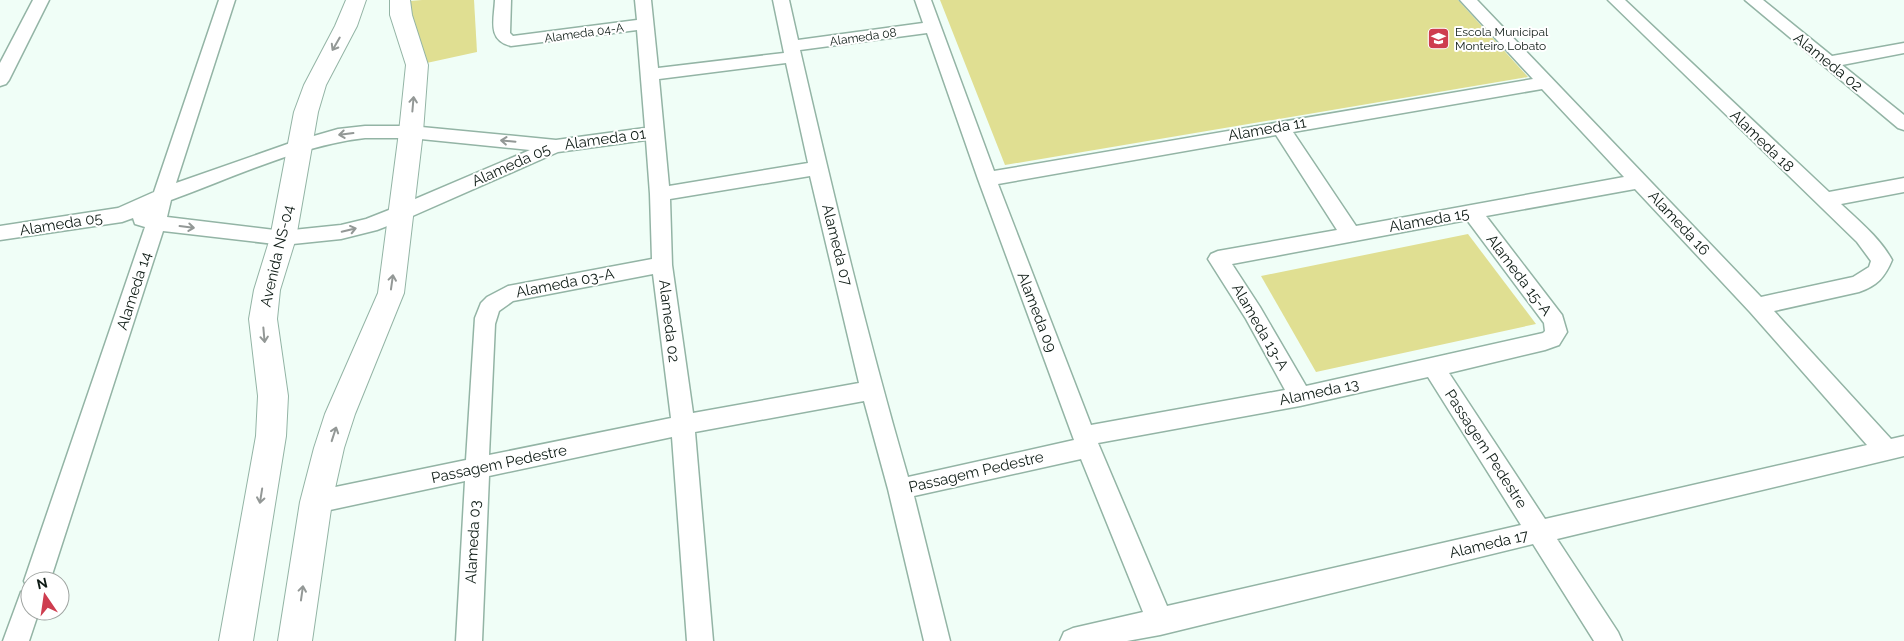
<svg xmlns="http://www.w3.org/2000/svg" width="1904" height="641" font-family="Raleway,sans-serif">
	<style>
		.green { fill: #e0df92 }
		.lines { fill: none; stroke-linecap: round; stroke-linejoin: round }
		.street-casing { stroke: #93b4a5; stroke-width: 3 }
		.secondary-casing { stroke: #93b4a5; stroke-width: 2 }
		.street { fill: #fff; fill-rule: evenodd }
		.secondary { fill: #fff; fill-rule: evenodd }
		.oneway { stroke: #939896 }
		.labels { text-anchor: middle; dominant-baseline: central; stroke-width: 4; stroke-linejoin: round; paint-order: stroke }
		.far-poi-label { font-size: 12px; fill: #0e1b15; stroke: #fff; text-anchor: start }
		.far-street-label { font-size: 12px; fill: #0e1b15; stroke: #fff }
		.street-label { font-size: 15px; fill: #0e1b15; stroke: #fff }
	</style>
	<rect width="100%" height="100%" fill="#f0fef7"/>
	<g class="green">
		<polygon points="422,0 474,0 477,52 422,64 405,11 410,1"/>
		<polygon points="940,0 1458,0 1528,77 1005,165"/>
		<polygon points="1468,234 1536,324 1316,372 1261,276"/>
	</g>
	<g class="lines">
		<defs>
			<g id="street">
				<polygon points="33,0 49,0 9,80 6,84 0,86 0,63"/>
				<path d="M 219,0 L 235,0 L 176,183 L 293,142 L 338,129 L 365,126 L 411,126 L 556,140 L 645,128 L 637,30 L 511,46 C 487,40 494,20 495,0 L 511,0 L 510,33 L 513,36 L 637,20 L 635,0 L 651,0 L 658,68 L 784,53 L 773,0 L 789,0 L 798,40 L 923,23 L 915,0 L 931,0 L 994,171 L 1533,79 L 1460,0 L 1477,0 L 1761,297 L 1853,277 L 1869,267 L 1871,261 L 1857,242 L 1608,0 L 1625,0 L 1829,192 L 1904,178 L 1904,192 L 1841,204 C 1859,221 1880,238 1892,260 C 1885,277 1877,286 1859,292 L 1774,311 L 1891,439 L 1904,436 L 1904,456 L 1557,539 L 1618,632 L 1622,641 L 1594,641 L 1533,544 L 1160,635 L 1127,641 L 1060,641 L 1064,632 L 1073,628 L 1143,612 L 1081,459 L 914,496 L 950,641 L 924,641 L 888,489 L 864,401 L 695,432 L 713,641 L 687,641 L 672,437 L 489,476 L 482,641 L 456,641 L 465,481 L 316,513 L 307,510 L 304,502 L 307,494 L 316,491 L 466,460 L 475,318 L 481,303 L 487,297 L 508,286 L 652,259 L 650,194 L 646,140 L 558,152 L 408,218 L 377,230 L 341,239 L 283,245 L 163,231 L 50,581 L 30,581 L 30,611 L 39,611 L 29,641 L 3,641 L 21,592 L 28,589 L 24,581 L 145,227 L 135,224 L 133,218 L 122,222 L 0,240 L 0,226 L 118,208 L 154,192 ZM 927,33 L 978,179 L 1074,440 L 908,477 C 867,336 833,193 800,50 ZM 786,63 L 808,163 L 669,186 L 659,79 ZM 1542,89 L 1624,177 L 1356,226 L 1293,132 ZM 1276,135 L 1337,230 L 1218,251 L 1211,254 L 1208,259 L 1246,319 L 1285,390 L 1091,425 L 998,184 ZM 365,138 L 411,138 L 530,150 L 394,208 L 366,219 L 341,225 L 283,231 L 167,217 L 171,200 C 232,178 301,145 365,138 ZM 810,176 L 859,383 L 693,413 L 672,265 L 670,199 ZM 1635,189 L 1750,312 L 1867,445 L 1545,519 L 1449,373 L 1545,350 L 1559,345 L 1567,332 L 1562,315 L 1486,216 ZM 1467,220 L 1544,323 L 1545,331 L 1543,333 L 1306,386 L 1260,307 L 1232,264 ZM 653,274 L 671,418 L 489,455 L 495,324 L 499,311 L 513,301 ZM 1428,377 L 1521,525 L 1167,606 L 1098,443 L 1300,406 Z"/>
				<polygon points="1745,0 1763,0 1832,56 1904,43 1904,53 1842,65 1904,115 1904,130 1898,128"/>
			</g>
			<g id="secondary">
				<polygon points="346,0 366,0 357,26 326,85 318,112 296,238 280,290 277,319 288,396 286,436 253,641 219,641 256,436 258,396 249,319 254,290 270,238 294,112 304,85 335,26"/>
				<polygon points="390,0 410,0 412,15 428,65 423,132 404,293 355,414 344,448 332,502 312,641 278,641 300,502 314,448 325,414 378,293 399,132 406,65 390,15"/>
			</g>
		</defs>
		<use href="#street" class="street-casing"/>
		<use href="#secondary" class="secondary-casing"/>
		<use href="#street" class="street"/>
		<use href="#secondary" class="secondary"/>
	</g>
	<defs><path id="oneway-shaft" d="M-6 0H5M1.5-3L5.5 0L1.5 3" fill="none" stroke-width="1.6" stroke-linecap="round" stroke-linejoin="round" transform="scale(1.25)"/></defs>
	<g class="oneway">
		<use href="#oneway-shaft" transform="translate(336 44) rotate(120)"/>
		<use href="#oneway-shaft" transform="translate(413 104) rotate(-85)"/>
		<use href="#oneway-shaft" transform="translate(346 134) rotate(173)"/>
		<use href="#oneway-shaft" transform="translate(508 141) rotate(-175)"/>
		<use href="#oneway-shaft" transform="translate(187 227) rotate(7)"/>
		<use href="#oneway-shaft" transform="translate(349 230) rotate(-13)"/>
		<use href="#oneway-shaft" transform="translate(392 282) rotate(-82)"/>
		<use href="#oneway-shaft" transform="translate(264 335) rotate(85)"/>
		<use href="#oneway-shaft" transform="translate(334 434) rotate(-72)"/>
		<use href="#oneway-shaft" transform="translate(261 496) rotate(99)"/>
		<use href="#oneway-shaft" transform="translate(302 593) rotate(-82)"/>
	</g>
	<defs>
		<symbol id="school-square" viewBox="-11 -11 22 22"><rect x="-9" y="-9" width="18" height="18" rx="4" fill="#ce3d4f" stroke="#fff"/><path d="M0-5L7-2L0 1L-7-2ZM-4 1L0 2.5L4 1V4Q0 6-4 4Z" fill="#fff"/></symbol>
	</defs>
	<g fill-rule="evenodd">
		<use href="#school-square" x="1426" y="26" width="25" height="25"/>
	</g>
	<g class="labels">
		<g class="far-poi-label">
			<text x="1455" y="32">Escola Municipal<tspan x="1455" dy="14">Monteiro Lobato</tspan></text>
		</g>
		<g class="far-street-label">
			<text transform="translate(584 33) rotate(-8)">Alameda 04-A</text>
			<text transform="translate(863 37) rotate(-8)">Alameda 08</text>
		</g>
		<g class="street-label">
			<text transform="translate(1828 62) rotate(39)">Alameda 02</text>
			<text transform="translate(1267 129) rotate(-10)">Alameda 11</text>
			<text transform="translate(605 139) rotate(-8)">Alameda 01</text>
			<text transform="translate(1762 141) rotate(44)">Alameda 18</text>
			<text transform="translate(511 165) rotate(-24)">Alameda 05</text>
			<text transform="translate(1429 220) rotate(-10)">Alameda 15</text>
			<text transform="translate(1679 223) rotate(47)">Alameda 16</text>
			<text transform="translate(61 224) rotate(-9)">Alameda 05</text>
			<text transform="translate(837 245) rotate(76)">Alameda 07</text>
			<text transform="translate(277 256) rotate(-77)">Avenida NS-04</text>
			<text transform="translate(1519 275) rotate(53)">Alameda 15-A</text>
			<text transform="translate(565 283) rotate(-11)">Alameda 03-A</text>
			<text transform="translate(134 291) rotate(-72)">Alameda 14</text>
			<text transform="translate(1037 312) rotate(69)">Alameda 09</text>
			<text transform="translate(669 321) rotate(83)">Alameda 02</text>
			<text transform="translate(1260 327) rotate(60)">Alameda 13-A</text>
			<text transform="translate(1319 392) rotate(-12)">Alameda 13</text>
			<text transform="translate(1486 449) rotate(57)">Passagem Pedestre</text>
			<text transform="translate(499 464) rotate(-12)">Passagem Pedestre</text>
			<text transform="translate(976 472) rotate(-13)">Passagem Pedestre</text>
			<text transform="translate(473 542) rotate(-87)">Alameda 03</text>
			<text transform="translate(1489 544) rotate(-13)">Alameda 17</text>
		</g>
	</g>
	<g transform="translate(45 596) rotate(347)"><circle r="24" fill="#ffffff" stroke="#9fa4a1"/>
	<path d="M0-4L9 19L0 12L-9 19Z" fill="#ce3d4f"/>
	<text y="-8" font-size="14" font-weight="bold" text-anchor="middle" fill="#0e1b15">N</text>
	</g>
</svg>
